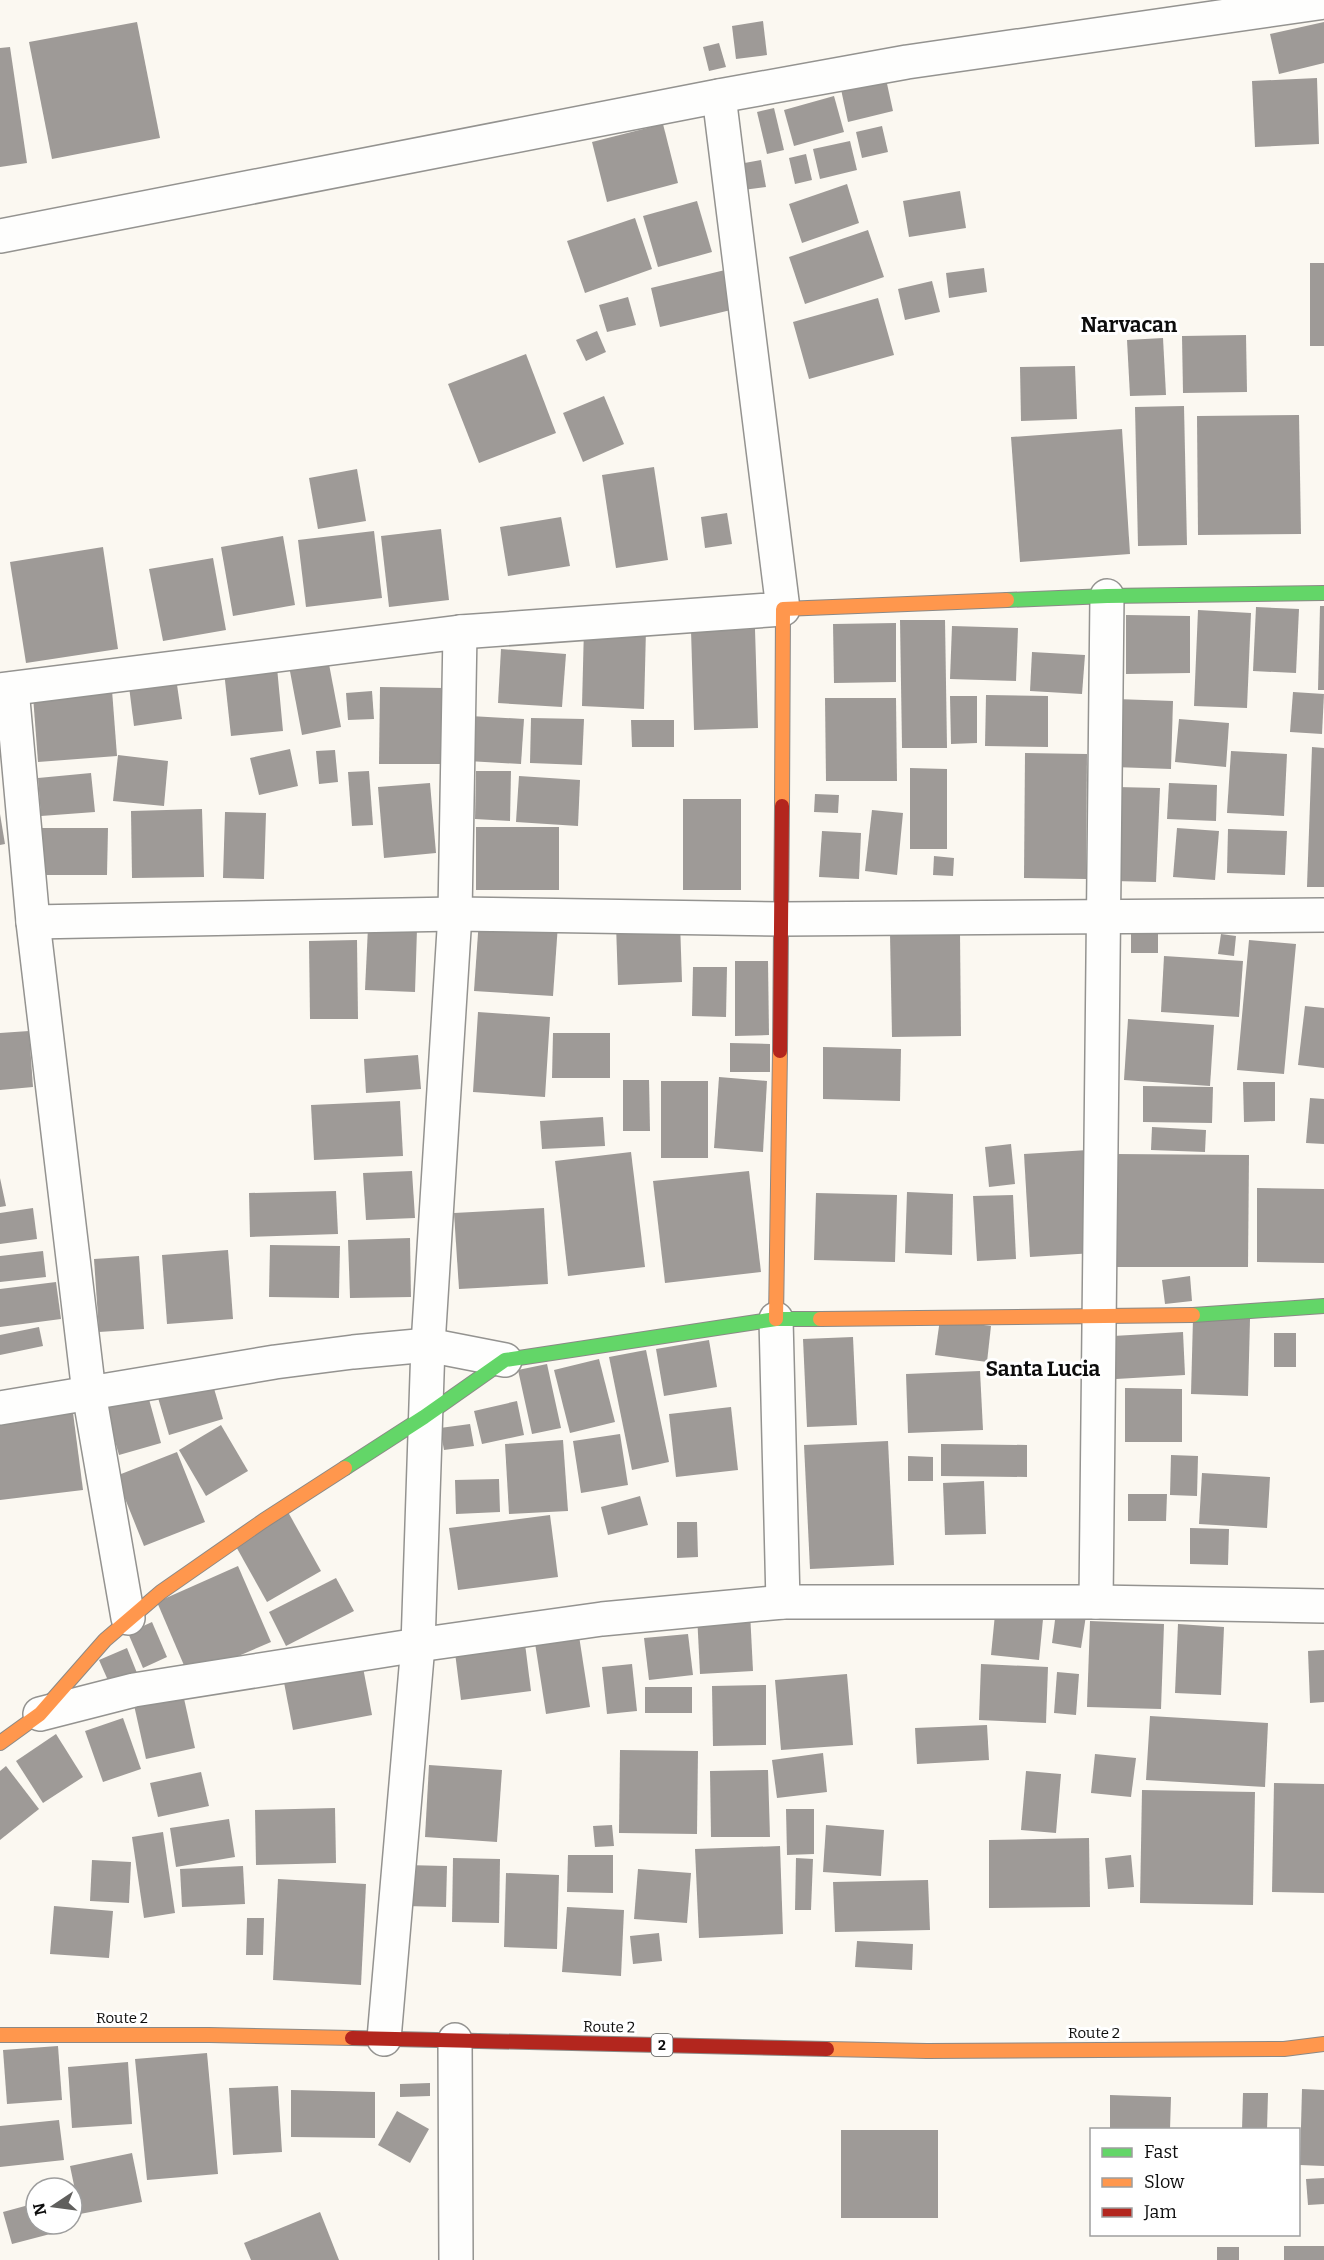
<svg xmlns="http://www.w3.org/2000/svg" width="1324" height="2260" font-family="Bitter,serif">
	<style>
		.building { fill: #9e9a97 }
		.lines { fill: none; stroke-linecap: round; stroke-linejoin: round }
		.street-casing { stroke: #949390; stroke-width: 36 }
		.fast-casing { stroke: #8b8986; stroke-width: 16 }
		.slow-casing { stroke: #8b8986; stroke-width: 16 }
		.jam-casing { stroke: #8b8986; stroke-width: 16 }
		.street { stroke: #fefefd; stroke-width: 33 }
		.fast { stroke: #63d668; stroke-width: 14 }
		.slow { stroke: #ff974d; stroke-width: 14 }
		.jam { stroke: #b3261e; stroke-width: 14 }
		.labels { text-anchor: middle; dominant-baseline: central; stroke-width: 6; stroke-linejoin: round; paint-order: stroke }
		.shield { fill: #fff; stroke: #565656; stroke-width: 1.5 }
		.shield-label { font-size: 14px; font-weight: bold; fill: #0d0d0d }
		.street-label { font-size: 15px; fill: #0d0d0d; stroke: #fff }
		.district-label { font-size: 21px; font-weight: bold; fill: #0d0d0d; stroke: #fff }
	</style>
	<rect width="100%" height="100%" fill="#fbf8f1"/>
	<g class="building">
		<polygon points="763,21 767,55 736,59 732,26"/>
		<polygon points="137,22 160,138 52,159 29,42"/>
		<polygon points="1324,22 1324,63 1279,74 1270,34"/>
		<polygon points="719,43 726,67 709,71 703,47"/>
		<polygon points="10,47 27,163 0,167 0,48"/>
		<polygon points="884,70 893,111 848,122 839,80"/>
		<polygon points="1317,78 1319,144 1255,147 1252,81"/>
		<polygon points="834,96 844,132 794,146 784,110"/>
		<polygon points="774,108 784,150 767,154 757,112"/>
		<polygon points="663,124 678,183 607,202 592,142"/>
		<polygon points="882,126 888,152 862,158 856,132"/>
		<polygon points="850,141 857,170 820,179 813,149"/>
		<polygon points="806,154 812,180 795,184 789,158"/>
		<polygon points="761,160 766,187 743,190 739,164"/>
		<polygon points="847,184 859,223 802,243 789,204"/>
		<polygon points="960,191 966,228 909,237 903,201"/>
		<polygon points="697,201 712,252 658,267 643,216"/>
		<polygon points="635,218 652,269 585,293 567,241"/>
		<polygon points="868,230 884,277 805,304 789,257"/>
		<rect x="1310" y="263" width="14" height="83"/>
		<polygon points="984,268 987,292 949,298 946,273"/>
		<polygon points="725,270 735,309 660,327 651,288"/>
		<polygon points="932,281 940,312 905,320 898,289"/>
		<polygon points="628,297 636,325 607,332 599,305"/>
		<polygon points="878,298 894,355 809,379 793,322"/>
		<polygon points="597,331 606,352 586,361 576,340"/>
		<polygon points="1246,335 1247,392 1183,393 1182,336"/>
		<polygon points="1163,338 1166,395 1130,396 1127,340"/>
		<polygon points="526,354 556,433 479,463 448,384"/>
		<polygon points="1075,366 1077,419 1021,421 1020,367"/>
		<polygon points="604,396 624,444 583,462 563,413"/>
		<polygon points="1184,406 1187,545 1138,546 1135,407"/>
		<polygon points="1299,415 1301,534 1198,535 1197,416"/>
		<polygon points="1122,429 1130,554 1020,562 1011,437"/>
		<polygon points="654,467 668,560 616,568 602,475"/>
		<polygon points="357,469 366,521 318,529 309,478"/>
		<polygon points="727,513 732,544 705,548 701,517"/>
		<polygon points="561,517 570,566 508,576 500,527"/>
		<polygon points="441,529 449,600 389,607 381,536"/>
		<polygon points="374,531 382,598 306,607 298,540"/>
		<polygon points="283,536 295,605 233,616 221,547"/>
		<polygon points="103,547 118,649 26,663 10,562"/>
		<polygon points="213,558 226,630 163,641 149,569"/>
		<polygon points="1320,606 1324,606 1324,690 1318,690"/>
		<polygon points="1256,607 1299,609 1296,673 1253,671"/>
		<polygon points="1198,610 1251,613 1247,708 1194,706"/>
		<polygon points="1126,615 1190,616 1190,673 1126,674"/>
		<polygon points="900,620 945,620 947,748 902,748"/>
		<polygon points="896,623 896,682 834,683 833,624"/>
		<polygon points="952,626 1018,628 1016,681 950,679"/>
		<polygon points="584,627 646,629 644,709 582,706"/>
		<polygon points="755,629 758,728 694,730 691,630"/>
		<polygon points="501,649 566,654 562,707 498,703"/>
		<polygon points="1032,652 1085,655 1082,694 1030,691"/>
		<polygon points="276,657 283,731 231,736 223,662"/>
		<polygon points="328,659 341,727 302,735 289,666"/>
		<polygon points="175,671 182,719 134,726 128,679"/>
		<polygon points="380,687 445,688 445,764 379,764"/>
		<polygon points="112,690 117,756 38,762 33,696"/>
		<polygon points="372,691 374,719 348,720 346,693"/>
		<polygon points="1293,692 1324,694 1322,734 1290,732"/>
		<polygon points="986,695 1048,696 1048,747 985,746"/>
		<polygon points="950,696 977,696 977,743 951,744"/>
		<polygon points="825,698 896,698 897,781 826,781"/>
		<polygon points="1116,699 1173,701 1171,769 1114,767"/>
		<polygon points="470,716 524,719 521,764 468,761"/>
		<polygon points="531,718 584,719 582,765 530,763"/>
		<polygon points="1179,719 1229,723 1226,767 1175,762"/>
		<polygon points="631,720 674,720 674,747 632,747"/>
		<polygon points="1312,747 1324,748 1324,887 1307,887"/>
		<polygon points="290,749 298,786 259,795 250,758"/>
		<polygon points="335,750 338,782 319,784 316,751"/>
		<polygon points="1231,751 1287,754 1284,816 1227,813"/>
		<polygon points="1025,753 1087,754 1086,879 1024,878"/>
		<polygon points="118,755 168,761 164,806 113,801"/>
		<polygon points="910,768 947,769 947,849 910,849"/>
		<polygon points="369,771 373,825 352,826 348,772"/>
		<polygon points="476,771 511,771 510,821 475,819"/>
		<polygon points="91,773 95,812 41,816 38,778"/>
		<polygon points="519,776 580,780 578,826 516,822"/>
		<polygon points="430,783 436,853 384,858 378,787"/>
		<polygon points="1169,783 1217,785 1216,821 1167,819"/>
		<polygon points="1117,787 1160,788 1156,882 1113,881"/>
		<polygon points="815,794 839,795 838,813 814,812"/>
		<rect x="683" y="799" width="58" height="91"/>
		<polygon points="202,809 204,877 132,878 131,811"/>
		<polygon points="872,810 903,813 897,875 865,871"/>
		<polygon points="225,812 266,813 264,879 223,878"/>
		<polygon points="0,814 5,844 0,845"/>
		<rect x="476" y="827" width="83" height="63"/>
		<polygon points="42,828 108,828 107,875 42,875"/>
		<polygon points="1177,828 1219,831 1215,880 1173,877"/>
		<polygon points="1228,829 1287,831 1285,875 1227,873"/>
		<polygon points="822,831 861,833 859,879 819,877"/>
		<polygon points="934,856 954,858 953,876 933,875"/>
		<polygon points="479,919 558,924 553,996 474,991"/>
		<polygon points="680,922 682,982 618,985 616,924"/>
		<polygon points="1158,923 1158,953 1131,953 1131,924"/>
		<polygon points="368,927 417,929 415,992 365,990"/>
		<polygon points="960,933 961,1036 892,1037 890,934"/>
		<polygon points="1221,934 1236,936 1234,956 1218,954"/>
		<polygon points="357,940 358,1019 310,1019 309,941"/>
		<polygon points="1249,940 1296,944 1284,1074 1237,1070"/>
		<polygon points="1164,956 1243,961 1239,1017 1161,1012"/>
		<polygon points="735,961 768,961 769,1035 735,1036"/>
		<polygon points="693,967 727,967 726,1017 692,1016"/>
		<polygon points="1305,1006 1324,1008 1324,1068 1298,1065"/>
		<polygon points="478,1012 550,1017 545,1097 473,1092"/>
		<polygon points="1128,1019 1214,1025 1210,1086 1124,1080"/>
		<polygon points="29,1031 33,1087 0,1090 0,1033"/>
		<polygon points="553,1033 610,1033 610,1078 552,1078"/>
		<polygon points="730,1043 770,1044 770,1072 730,1072"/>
		<polygon points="823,1047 901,1049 900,1101 823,1099"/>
		<polygon points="418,1055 421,1089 366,1093 364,1059"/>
		<polygon points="719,1077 767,1081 763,1152 714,1148"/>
		<polygon points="623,1080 649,1080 650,1131 623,1131"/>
		<rect x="661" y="1081" width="47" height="77"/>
		<polygon points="1243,1082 1275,1082 1275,1121 1244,1122"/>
		<polygon points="1143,1086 1213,1087 1212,1123 1143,1122"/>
		<polygon points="1310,1098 1324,1099 1324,1144 1306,1143"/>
		<polygon points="400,1101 403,1156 314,1160 311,1105"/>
		<polygon points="603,1117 605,1146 542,1149 540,1121"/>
		<polygon points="1152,1127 1206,1130 1205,1152 1151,1150"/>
		<polygon points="1011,1144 1015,1184 989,1187 985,1147"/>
		<polygon points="1088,1150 1094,1253 1030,1257 1024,1154"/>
		<polygon points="631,1152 645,1267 568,1276 555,1161"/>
		<polygon points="1115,1154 1249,1155 1248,1267 1115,1267"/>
		<polygon points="412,1171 415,1218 366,1220 363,1173"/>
		<polygon points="749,1171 761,1272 665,1283 653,1181"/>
		<polygon points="0,1178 6,1206 0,1207"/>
		<polygon points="1257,1188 1324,1189 1324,1263 1257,1262"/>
		<polygon points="336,1191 338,1234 250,1237 249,1193"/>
		<polygon points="907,1192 953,1194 952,1255 905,1253"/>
		<polygon points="816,1193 897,1195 895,1262 814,1260"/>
		<polygon points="1013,1195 1016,1259 977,1261 973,1196"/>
		<polygon points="33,1208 37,1239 0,1244 0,1213"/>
		<polygon points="544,1208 548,1284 459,1289 454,1213"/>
		<polygon points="410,1238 411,1297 350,1298 348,1240"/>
		<polygon points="270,1245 340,1246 339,1298 269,1297"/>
		<polygon points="228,1250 233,1319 167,1324 162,1255"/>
		<polygon points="43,1251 46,1277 0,1282 0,1256"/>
		<polygon points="139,1256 144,1329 99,1332 94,1259"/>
		<polygon points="1190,1276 1192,1301 1165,1304 1162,1280"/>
		<polygon points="56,1282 61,1319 0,1327 0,1289"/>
		<polygon points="1193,1318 1250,1319 1248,1396 1191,1394"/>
		<polygon points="940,1319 991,1326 987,1362 935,1355"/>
		<polygon points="39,1327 43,1346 0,1355 0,1335"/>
		<polygon points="1183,1332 1185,1375 1116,1379 1113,1336"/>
		<rect x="1274" y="1333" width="22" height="34"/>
		<polygon points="853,1337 857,1425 807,1427 803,1339"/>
		<polygon points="709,1340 717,1387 664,1396 656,1349"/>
		<polygon points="646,1350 669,1462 632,1470 609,1357"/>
		<polygon points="599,1359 615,1422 570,1433 554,1370"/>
		<polygon points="547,1364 561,1428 532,1434 518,1370"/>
		<polygon points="980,1371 983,1430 908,1433 906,1374"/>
		<polygon points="210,1375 223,1419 169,1435 156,1391"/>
		<polygon points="1125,1388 1182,1389 1182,1442 1125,1442"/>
		<polygon points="147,1392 161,1443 119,1455 104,1404"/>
		<polygon points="517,1401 524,1435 482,1444 474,1411"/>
		<polygon points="72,1405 83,1490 0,1500 0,1414"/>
		<polygon points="731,1407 738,1470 676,1477 669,1414"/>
		<polygon points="470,1424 474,1446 444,1450 440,1428"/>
		<polygon points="221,1425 248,1471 206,1496 179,1450"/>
		<polygon points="620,1434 628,1485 581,1493 573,1441"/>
		<polygon points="563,1440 568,1511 509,1514 505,1444"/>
		<polygon points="888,1441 894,1565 810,1569 804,1445"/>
		<polygon points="941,1444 1027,1445 1027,1477 941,1476"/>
		<polygon points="177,1452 205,1522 144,1546 116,1476"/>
		<polygon points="1171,1455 1198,1456 1197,1496 1170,1495"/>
		<polygon points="908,1456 933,1457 933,1481 908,1481"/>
		<polygon points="1202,1473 1270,1477 1267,1528 1199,1524"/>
		<polygon points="499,1479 500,1512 456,1514 455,1480"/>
		<polygon points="984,1481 986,1534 945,1535 943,1483"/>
		<polygon points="1128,1494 1167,1494 1166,1521 1128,1521"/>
		<polygon points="640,1496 648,1525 608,1535 601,1507"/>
		<polygon points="288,1512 321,1571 267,1602 234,1543"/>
		<polygon points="550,1515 558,1577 458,1590 449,1528"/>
		<polygon points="677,1522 697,1522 698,1557 677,1558"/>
		<polygon points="1190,1528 1229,1529 1228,1565 1190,1564"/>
		<polygon points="238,1566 271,1642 189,1677 157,1602"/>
		<polygon points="336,1578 354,1611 286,1646 269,1612"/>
		<polygon points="996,1604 1044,1609 1039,1660 991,1655"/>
		<polygon points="1057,1605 1087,1609 1081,1648 1052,1643"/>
		<polygon points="750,1612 753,1671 700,1674 697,1614"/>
		<polygon points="1090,1621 1164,1624 1161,1709 1087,1707"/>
		<polygon points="152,1622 167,1657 143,1668 128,1633"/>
		<polygon points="1178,1624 1224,1627 1221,1695 1175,1693"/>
		<polygon points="688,1634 693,1675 649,1680 644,1638"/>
		<polygon points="524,1636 531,1691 461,1700 454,1645"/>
		<polygon points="579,1636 590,1707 546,1714 535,1643"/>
		<polygon points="127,1648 137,1673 110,1685 99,1660"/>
		<polygon points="1324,1650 1324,1702 1310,1703 1308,1651"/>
		<polygon points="362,1662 372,1715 293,1730 283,1677"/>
		<polygon points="632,1664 637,1711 607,1714 602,1667"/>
		<polygon points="981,1664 1048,1667 1046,1723 979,1720"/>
		<polygon points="1057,1672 1079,1674 1076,1715 1054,1713"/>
		<polygon points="847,1674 853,1745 781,1750 775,1680"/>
		<polygon points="766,1685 766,1745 713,1746 712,1686"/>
		<rect x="645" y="1687" width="47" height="26"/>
		<polygon points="183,1694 195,1748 146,1759 134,1705"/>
		<polygon points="1150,1716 1268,1723 1265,1787 1146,1780"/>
		<polygon points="123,1718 141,1769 103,1782 85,1731"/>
		<polygon points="987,1725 989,1760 917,1764 915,1728"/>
		<polygon points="56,1734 83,1777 43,1803 16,1761"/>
		<polygon points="620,1750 698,1751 697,1834 619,1833"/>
		<polygon points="823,1753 827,1792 777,1798 772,1760"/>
		<polygon points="1095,1754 1136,1758 1131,1797 1091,1793"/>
		<polygon points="429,1765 502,1770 497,1842 425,1837"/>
		<polygon points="6,1766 39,1809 0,1840 0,1771"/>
		<polygon points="768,1770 770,1837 711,1837 710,1771"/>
		<polygon points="1026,1771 1061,1774 1056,1833 1021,1830"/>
		<polygon points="201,1772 209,1806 158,1817 150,1783"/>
		<polygon points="1274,1783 1324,1784 1324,1893 1272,1892"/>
		<polygon points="1142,1790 1255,1792 1253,1905 1140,1903"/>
		<polygon points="335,1808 336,1863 256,1865 255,1810"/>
		<polygon points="786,1809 814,1809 814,1854 787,1855"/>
		<polygon points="229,1819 235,1857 176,1867 170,1828"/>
		<polygon points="612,1825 614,1846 595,1847 593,1826"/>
		<polygon points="826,1825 884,1830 881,1876 823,1872"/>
		<polygon points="163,1832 175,1913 144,1918 132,1837"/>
		<polygon points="1089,1838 1090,1907 989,1908 989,1840"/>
		<polygon points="780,1846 783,1934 699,1938 695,1849"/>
		<polygon points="568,1855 613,1855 613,1893 567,1892"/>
		<polygon points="1131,1855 1134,1887 1108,1889 1105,1858"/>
		<polygon points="453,1858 500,1859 499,1923 452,1922"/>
		<polygon points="796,1858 813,1859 811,1910 795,1910"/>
		<polygon points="92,1860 131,1862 129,1903 90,1901"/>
		<polygon points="405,1865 447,1866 446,1907 405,1906"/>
		<polygon points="243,1866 245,1904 182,1907 180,1869"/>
		<polygon points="638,1869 691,1873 687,1923 634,1919"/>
		<polygon points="506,1873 559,1875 557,1949 504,1947"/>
		<polygon points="278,1879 366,1884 361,1985 273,1980"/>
		<polygon points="928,1880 930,1930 835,1932 833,1882"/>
		<polygon points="54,1906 113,1911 109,1958 50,1954"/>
		<polygon points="567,1907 624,1910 621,1976 562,1972"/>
		<polygon points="247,1918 264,1918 263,1955 246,1955"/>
		<polygon points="659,1933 662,1961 633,1964 630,1936"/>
		<polygon points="857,1941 913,1944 912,1970 855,1967"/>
		<polygon points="58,2046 62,2100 7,2104 3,2050"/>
		<polygon points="207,2053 218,2174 147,2180 135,2059"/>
		<polygon points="128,2062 132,2124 72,2128 68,2067"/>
		<polygon points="430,2083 430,2096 400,2097 400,2084"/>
		<polygon points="278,2086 282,2152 233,2155 229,2088"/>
		<polygon points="1302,2089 1324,2090 1324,2166 1300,2165"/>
		<polygon points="291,2090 375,2092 375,2138 291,2137"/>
		<polygon points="1243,2093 1268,2093 1267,2130 1242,2130"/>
		<polygon points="1110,2095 1171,2097 1170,2130 1110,2130"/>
		<polygon points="397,2111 429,2129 410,2163 378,2145"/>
		<polygon points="59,2120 64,2160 0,2167 0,2126"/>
		<rect x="841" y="2130" width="97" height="88"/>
		<polygon points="132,2153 142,2202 80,2214 70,2166"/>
		<polygon points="1324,2178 1324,2204 1308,2205 1306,2179"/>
		<polygon points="36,2203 36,2224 52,2224 54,2233 12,2244 3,2212"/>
		<polygon points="320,2212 339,2260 251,2260 244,2243"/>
		<rect x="1284" y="2246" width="40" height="14"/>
		<rect x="1217" y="2247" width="22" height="13"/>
	</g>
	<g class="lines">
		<defs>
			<g id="street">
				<polyline points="0,236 719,96 907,62 1324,2"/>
				<polyline points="12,689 33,922 89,1393 128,1618"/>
				<polyline points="0,690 460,632 783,609 719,96"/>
				<polyline points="33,922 455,914 782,919 1324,915"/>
				<polyline points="776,1319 783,1602"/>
				<polyline points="0,1408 275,1362 353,1352 428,1345 505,1360"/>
				<polyline points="1096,1602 1107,596"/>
				<polyline points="40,1714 134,1690 418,1645 602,1619 783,1602 1096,1602 1324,1606"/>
				<polyline points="384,2039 418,1645 428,1345 455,914 460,632"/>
				<polyline points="455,2040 456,2260"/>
			</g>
			<g id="fast">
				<polyline points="1007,600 1107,596 1324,593"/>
				<polyline points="1193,1315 1324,1306"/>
				<polyline points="345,1468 424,1417 505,1360 776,1319 820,1319"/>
			</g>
			<g id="slow">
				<polyline points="782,806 783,609 1007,600"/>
				<polyline points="776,1319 780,1051"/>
				<polyline points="820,1319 1193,1315"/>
				<polyline points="0,1743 40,1714 105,1640 161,1592 263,1521 345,1468"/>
				<polyline points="0,2035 209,2035 352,2038"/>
				<polyline points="827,2049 927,2051 1284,2049 1324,2044"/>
			</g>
			<g id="jam">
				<polyline points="780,1051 782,806"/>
				<polyline points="352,2038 827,2049"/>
			</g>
		</defs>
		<use href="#street" class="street-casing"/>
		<use href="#fast" class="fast-casing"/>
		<use href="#slow" class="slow-casing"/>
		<use href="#jam" class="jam-casing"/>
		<use href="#street" class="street"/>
		<use href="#fast" class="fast"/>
		<use href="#slow" class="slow"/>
		<use href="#jam" class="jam"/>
	</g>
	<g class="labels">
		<rect class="shield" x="651.5" y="2034" width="21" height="22" rx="4.5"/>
		<g class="shield-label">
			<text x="662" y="2045">2</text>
		</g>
		<g class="street-label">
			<text x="122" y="2018">Route 2</text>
			<text transform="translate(609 2027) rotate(1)">Route 2</text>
			<text x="1094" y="2033">Route 2</text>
		</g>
		<g class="district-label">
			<text x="1129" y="325">Narvacan</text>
			<text x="1043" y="1369">Santa Lucia</text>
		</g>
	</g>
	<rect x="1090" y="2128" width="210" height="108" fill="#ffffff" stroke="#9e9e9e" stroke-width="1.5"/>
	<rect x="1102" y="2148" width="30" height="9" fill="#63d668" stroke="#9e9e9e" stroke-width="1.5"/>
	<text x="1144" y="2158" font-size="18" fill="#0d0d0d">Fast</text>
	<rect x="1102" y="2178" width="30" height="9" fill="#ff974d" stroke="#9e9e9e" stroke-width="1.5"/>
	<text x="1144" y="2188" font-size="18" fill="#0d0d0d">Slow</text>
	<rect x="1102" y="2208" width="30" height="9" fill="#b3261e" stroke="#9e9e9e" stroke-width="1.5"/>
	<text x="1144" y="2218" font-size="18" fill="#0d0d0d">Jam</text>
	<g transform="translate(54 2206) rotate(257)"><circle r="28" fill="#ffffff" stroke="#9e9e9e" stroke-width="1.5"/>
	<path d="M0-4.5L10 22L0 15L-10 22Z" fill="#605f5d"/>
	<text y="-9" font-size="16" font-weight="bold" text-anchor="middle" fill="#0d0d0d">N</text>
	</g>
</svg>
